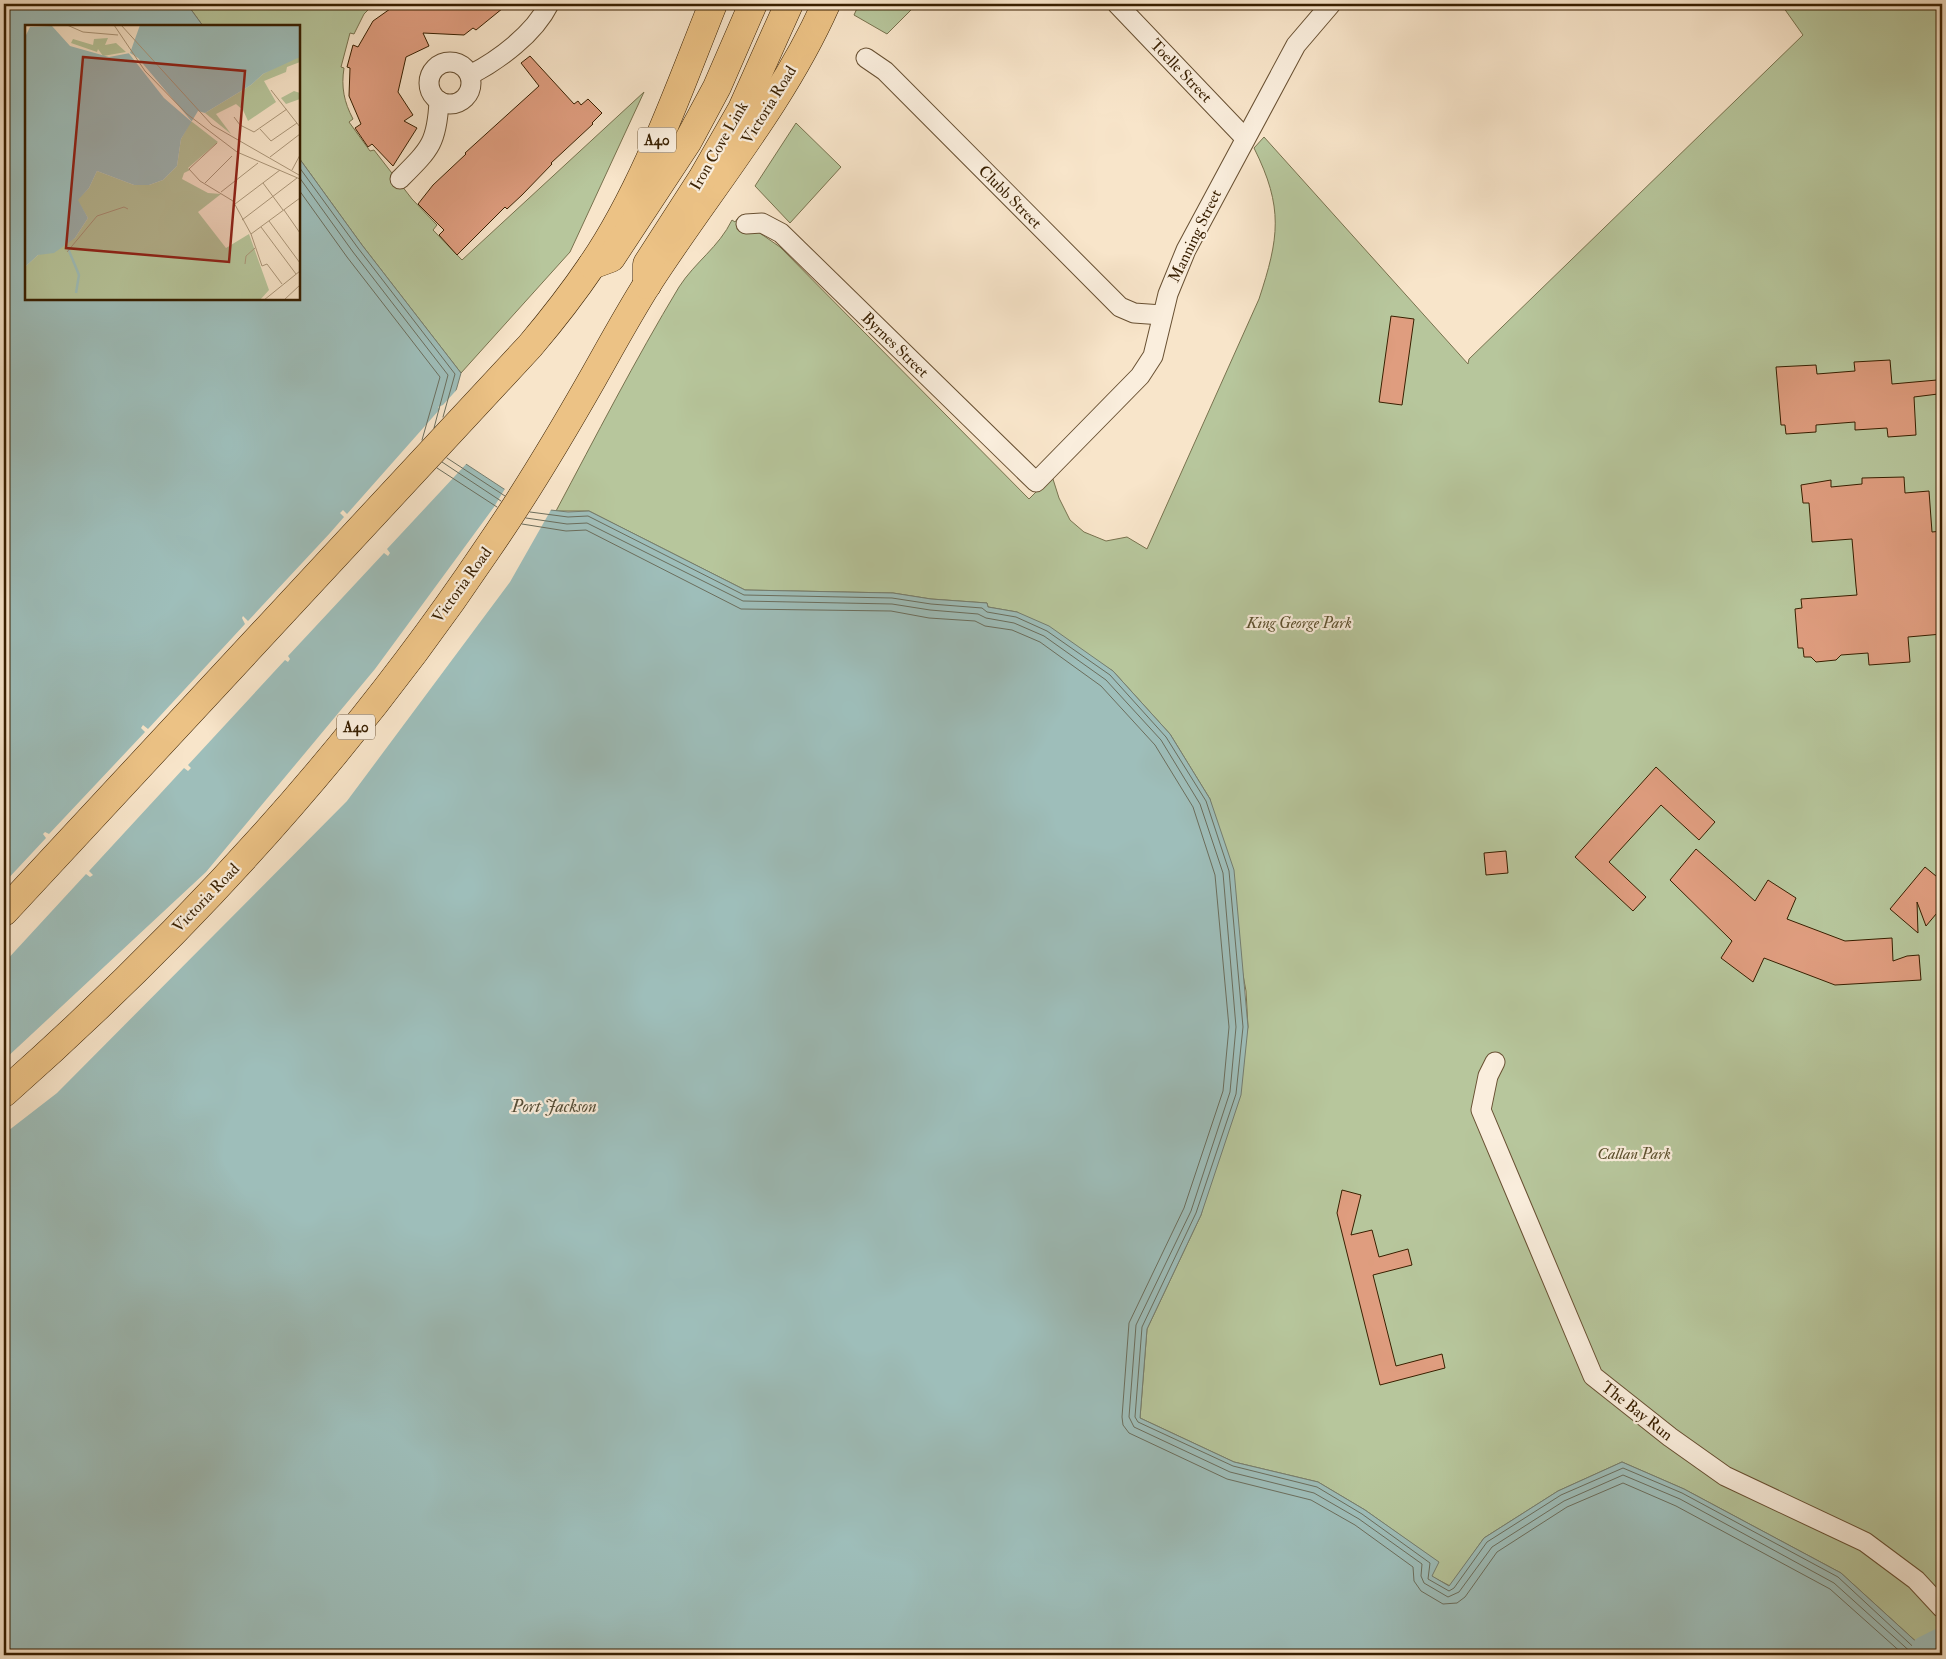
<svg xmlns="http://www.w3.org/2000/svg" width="1946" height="1659" font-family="'IM FELL Double Pica',serif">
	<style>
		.green { fill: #b7c69c; stroke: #78724e }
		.water { fill: #9ebeba; stroke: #757e70 }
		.pier { fill: #f8e5ca }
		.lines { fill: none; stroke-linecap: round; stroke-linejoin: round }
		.shore { stroke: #6b6e5d; stroke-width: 1 }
		.canal { stroke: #9ebeba; stroke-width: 20 }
		.building { fill: #df9d7f; stroke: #381f00 }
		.minor-casing { stroke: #685032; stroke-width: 21 }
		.trunk-casing { stroke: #381f00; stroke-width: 29 }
		.motorway-casing { stroke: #381f00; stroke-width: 29 }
		.minor { stroke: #faeedd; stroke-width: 19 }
		.trunk { stroke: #ecc285; stroke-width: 28 }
		.motorway { stroke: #ecc285; stroke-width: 28 }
		.labels { text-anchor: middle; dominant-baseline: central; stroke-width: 4.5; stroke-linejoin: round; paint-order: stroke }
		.shield { fill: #faeedd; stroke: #725d42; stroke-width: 1 }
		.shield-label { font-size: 15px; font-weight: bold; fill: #381f00 }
		.street-label { font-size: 16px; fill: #381f00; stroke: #faeedd }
		.park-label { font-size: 16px; font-style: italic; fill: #5e512f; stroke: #faeedd }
		.water-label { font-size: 18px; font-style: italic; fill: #574f38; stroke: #faeedd }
		.inset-river { fill: none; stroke: #9ebeba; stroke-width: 2.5 }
		.inset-road { fill: none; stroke: #ab9679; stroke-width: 1 }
		.view { fill: #8f2418; fill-opacity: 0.15; stroke: #8f2418; stroke-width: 2.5 }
		.inset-edge { fill: none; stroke: #381f00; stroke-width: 2.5 }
	</style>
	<rect width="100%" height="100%" fill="#f8e5ca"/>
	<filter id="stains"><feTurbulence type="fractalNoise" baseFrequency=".004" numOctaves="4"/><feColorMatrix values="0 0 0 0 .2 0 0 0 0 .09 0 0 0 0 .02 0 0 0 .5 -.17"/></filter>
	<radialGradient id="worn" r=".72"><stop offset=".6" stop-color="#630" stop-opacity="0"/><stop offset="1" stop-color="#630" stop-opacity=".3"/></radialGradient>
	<g class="green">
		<path d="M 187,4 L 374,4 L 364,14 L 354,34 L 350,33 L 341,67 L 344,68 C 341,87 344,102 353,119 L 349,122 L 370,151 L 374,150 L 412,199 L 437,225 L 433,230 L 462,260 L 644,92 L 570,252 L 461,373 L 362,245 L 299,158 L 299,26 L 203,26 Z"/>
		<polygon points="859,4 917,4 887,34 854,15"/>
		<path d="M 1781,4 L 1942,4 L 1942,1655 L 1928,1655 L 1922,1647 L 1841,1573 L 1684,1489 L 1622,1462 L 1558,1491 L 1484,1538 L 1450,1586 L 1431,1576 L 1438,1562 L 1365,1510 L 1318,1482 L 1234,1462 L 1140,1418 L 1147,1329 L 1201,1215 L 1248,1027 L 1246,991 L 1210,799 L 1170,734 L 1113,671 L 1017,612 L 988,607 L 987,603 L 931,599 L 893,593 L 745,590 L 589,511 L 556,511 C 596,436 635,360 679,287 C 695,262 719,247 732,220 L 735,222 L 738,218 L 780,247 L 1029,499 L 1052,476 L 1059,498 L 1070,520 L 1084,532 L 1106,541 L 1127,537 L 1147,549 L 1259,299 C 1279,238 1284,208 1254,148 L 1264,137 L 1468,364 L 1469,359 L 1803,35 Z"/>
		<polygon points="796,123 841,167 790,223 755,186"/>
	</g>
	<polygon class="water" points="4,4 187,4 203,26 26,26 26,299 299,299 299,158 362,245 461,373 440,447 533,508 568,512 589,511 745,590 893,593 931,599 987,603 988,607 1017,612 1049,626 1113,671 1170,734 1210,799 1234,870 1248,1027 1241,1095 1201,1215 1147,1329 1140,1418 1234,1462 1318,1482 1365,1510 1439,1562 1432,1576 1449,1586 1484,1538 1558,1491 1622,1462 1684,1489 1841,1573 1922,1647 1928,1655 4,1655"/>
	<g class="pier">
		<polygon points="461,385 443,446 468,462 387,549 390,553 388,556 384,553 288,656 290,659 288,662 285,660 188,765 191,768 188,771 184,768 89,871 93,875 90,877 86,874 4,963 4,883 46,838 43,834 45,832 49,834 145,732 141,728 143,725 148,729 245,624 242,618 243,616 248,621 330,533 344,517 340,513 343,510 347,514 440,409 438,407 443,405"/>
		<polygon points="506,487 534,506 552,508 510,582 347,801 57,1093 4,1134 4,1060 206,872 375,669 494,507"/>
	</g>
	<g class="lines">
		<g class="shore">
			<polyline points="299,167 358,248 455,374 443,417"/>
			<polyline points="299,177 353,252 448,375 434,428"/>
			<polyline points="299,190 347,257 440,377 422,440"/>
			<polyline points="447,458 505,496"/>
			<polyline points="442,462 501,501"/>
			<polyline points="437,468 497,507"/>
			<polyline points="530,512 568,517 588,516 744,595 892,598 931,604 982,608 987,612 1016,617 1047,631 1110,675 1166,737 1206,801 1229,871 1243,1027 1236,1094 1196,1213 1142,1327 1135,1417 1138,1422 1233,1466 1317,1487 1362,1514 1430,1563 1428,1579 1449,1591 1454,1588 1487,1542 1561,1495 1623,1468 1682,1493 1838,1577 1922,1655"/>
			<polyline points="526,518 567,524 587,523 743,601 892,604 930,610 978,614 986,618 1014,623 1044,636 1106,680 1161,740 1200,804 1223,873 1236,1027 1230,1092 1191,1211 1136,1325 1129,1417 1134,1427 1230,1472 1314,1493 1359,1519 1422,1564 1421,1576 1424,1583 1448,1597 1459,1592 1492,1547 1564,1501 1623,1475 1680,1499 1834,1583 1914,1655"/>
			<polyline points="522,524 566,531 586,530 741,609 891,611 929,618 975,621 985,626 1012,630 1040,642 1101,686 1155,745 1193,807 1215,875 1229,1027 1223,1091 1184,1208 1129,1323 1122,1417 1123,1425 1129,1433 1227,1479 1311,1500 1355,1525 1413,1567 1414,1581 1421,1591 1443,1604 1457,1603 1465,1597 1497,1552 1567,1507 1623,1483 1676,1506 1830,1589 1904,1655"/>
		</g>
		<polyline class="canal" points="1922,1647 1942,1637"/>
	</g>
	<g class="building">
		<polygon points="397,4 508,4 476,30 473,28 464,35 423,33 429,46 406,57 398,92 413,115 404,121 417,128 393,166 372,144 368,147 355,128 361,124 349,96 350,68 347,67 353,45 358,47 373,21"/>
		<polygon points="530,56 574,104 578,101 581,105 588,99 602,113 592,123 593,124 551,163 552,164 522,195 507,209 505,207 457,255 439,235 444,230 418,204 433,185 466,154 465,153 539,86 521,63"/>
		<polygon points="1391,316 1414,319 1402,405 1379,402"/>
		<polygon points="1890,360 1892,384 1937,380 1938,394 1914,397 1916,435 1888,437 1887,428 1855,430 1855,422 1816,425 1816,432 1786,434 1785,425 1781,425 1776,367 1816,365 1817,374 1855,371 1854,362"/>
		<polygon points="1904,477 1905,493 1929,491 1932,532 1942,531 1942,634 1908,637 1910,662 1869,665 1868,653 1841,655 1836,660 1816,662 1811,657 1804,657 1803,648 1798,648 1795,609 1802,608 1801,599 1857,595 1856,586 1852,539 1812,542 1809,503 1803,503 1801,485 1831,480 1831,487 1862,484 1862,478"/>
		<polygon points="1656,767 1715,822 1699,840 1661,805 1609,862 1646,897 1633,911 1575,857"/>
		<polygon points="1696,849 1755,901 1768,880 1796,898 1787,919 1845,941 1892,938 1893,961 1907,956 1919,955 1921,980 1835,985 1764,958 1753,982 1721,958 1732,941 1670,880"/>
		<polygon points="1506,851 1508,873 1486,875 1484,853"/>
		<polygon points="1925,867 1942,881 1942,907 1926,926 1917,902 1918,933 1890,909"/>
		<polygon points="1342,1190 1361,1195 1351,1235 1372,1230 1379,1257 1408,1249 1412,1265 1373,1275 1396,1366 1442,1354 1445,1368 1380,1385 1337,1213"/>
	</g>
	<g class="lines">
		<defs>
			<g id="minor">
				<polyline points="1117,4 1245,138"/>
				<polyline points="866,58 885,71 1120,307 1134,313 1162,315"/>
				<circle cx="450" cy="83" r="21"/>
				<path d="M 470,75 C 499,60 534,34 549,4"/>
				<path d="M 400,179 C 430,149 437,143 439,101"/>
				<polyline points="746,224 762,223 781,233 1036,482 1140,376 1153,356 1168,294 1186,250 1296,45 1331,4"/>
				<polyline points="1495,1062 1488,1076 1481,1110 1593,1376 1670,1437 1725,1476 1865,1542 1916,1580 1942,1608"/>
			</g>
			<g id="trunk">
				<path d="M 4,912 L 530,346 C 552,320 573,293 592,265 C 645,187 678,91 713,4"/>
				<path d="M 4,1093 C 186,932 352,751 488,548 C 526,493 560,436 593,378 C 611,346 629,313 648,283 C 708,190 781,105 826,4"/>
			</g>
			<g id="motorway">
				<polyline points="592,265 611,258 688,141 717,87 753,4"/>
				<polyline points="647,285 647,264 703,177 742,109 789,4"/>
			</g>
		</defs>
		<use href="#minor" class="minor-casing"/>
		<use href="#trunk" class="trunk-casing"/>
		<use href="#motorway" class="motorway-casing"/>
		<use href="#minor" class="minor"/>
		<use href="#trunk" class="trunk"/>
		<use href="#motorway" class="motorway"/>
	</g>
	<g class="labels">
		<g class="shield">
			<rect x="638" y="127.5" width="38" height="25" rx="4"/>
			<rect x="337" y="714.5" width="38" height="25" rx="4"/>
		</g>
		<g class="shield-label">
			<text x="657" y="140">A40</text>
			<text x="356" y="727">A40</text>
		</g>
		<g class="street-label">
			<text transform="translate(1181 71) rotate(46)">Toelle Street</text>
			<text transform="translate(769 105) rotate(-58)">Victoria Road</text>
			<text transform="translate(719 146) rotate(-60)">Iron Cove Link</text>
			<text transform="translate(1010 197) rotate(45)">Clubb Street</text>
			<text transform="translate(1195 236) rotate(-64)">Manning Street</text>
			<text transform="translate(895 345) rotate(44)">Byrnes Street</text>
			<text transform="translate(462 585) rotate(-54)">Victoria Road</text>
			<text transform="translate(206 898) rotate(-46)">Victoria Road</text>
			<text transform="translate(1637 1411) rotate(38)">The Bay Run</text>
		</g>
		<g class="park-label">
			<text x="1299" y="623">King George Park</text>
			<text x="1634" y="1154">Callan Park</text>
		</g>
		<g class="water-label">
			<text x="554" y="1106">Port Jackson</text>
		</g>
	</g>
	<g transform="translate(25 25)">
		<rect width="275" height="275" fill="#f8e5ca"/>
		<path d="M 83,13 L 80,20 L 91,18 L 101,27 L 78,31 L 73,24 L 72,27 L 46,18 L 48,14 L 68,20 L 69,14 ZM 270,32 L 275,32 L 275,37 L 262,42 L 261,47 L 239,56 L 251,77 L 223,96 L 218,85 L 211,79 L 191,89 L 206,109 L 180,88 L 226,60 L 238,49 ZM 269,66 L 275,68 L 275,74 L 261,79 L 256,73 ZM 166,96 L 193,117 L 163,143 L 165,145 L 159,148 L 157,154 L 183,168 L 196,169 L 173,187 L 201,223 L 224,209 L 244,265 L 235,275 L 0,275 L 0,242 L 13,230 L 50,213 L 63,193 L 52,175 L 64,163 L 72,146 L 109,160 L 124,160 L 138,155 L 152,141 L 156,114 Z" fill="#b7c69c"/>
		<path d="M 115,0 L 275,0 L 275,32 L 238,49 L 226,60 L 180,88 L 173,86 L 156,114 L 152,141 L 138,155 L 124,160 L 109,160 L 72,146 L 64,163 L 53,175 L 63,193 L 50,213 L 29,228 L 13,230 L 0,242 L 1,10 L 5,2 L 27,1 L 45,21 L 84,32 L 105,28 Z" fill="#9ebeba"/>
		<path d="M 102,26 L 113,33 L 168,98 L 139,73 Z" fill="#f8e5ca"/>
		<path class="inset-river" d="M 42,221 L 54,250 L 51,268"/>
		<path class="inset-road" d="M 42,0 L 58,7 L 93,10M 89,0 L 120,46 L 162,89 L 212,127 L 275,154M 96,0 L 187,100 L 274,150M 246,65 L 275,102M 209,92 L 215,100 L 229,107 L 262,84M 235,104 L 246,116 L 272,98M 192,118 L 164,144 L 175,156 L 208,176 L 226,209M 245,132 L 275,109M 267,145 L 275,130M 180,158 L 207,131M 238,158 L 258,185M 196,167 L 233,138M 210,179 L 255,145M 259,185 L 275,208M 217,195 L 272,153M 244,196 L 275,238M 236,202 L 271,249M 226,209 L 237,241 L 242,239 L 257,259M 226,209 L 275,173M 42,227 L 72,191 L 99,182 L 103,184M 220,239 L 221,231 L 230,223M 239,275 L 275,246M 259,275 L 275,260"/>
		<path class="view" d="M 58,32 L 220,46 L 204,237 L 41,223 Z"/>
		<rect width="275" height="275" class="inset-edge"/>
	</g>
	<rect width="1946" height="1659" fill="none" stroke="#f8e5ca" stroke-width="20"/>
	<rect x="5" y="5" width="1936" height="1649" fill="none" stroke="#381f00" stroke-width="2.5"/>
	<rect x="10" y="10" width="1926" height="1639" fill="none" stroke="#381f00"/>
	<rect width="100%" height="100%" filter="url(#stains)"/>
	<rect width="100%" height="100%" fill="url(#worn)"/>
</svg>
